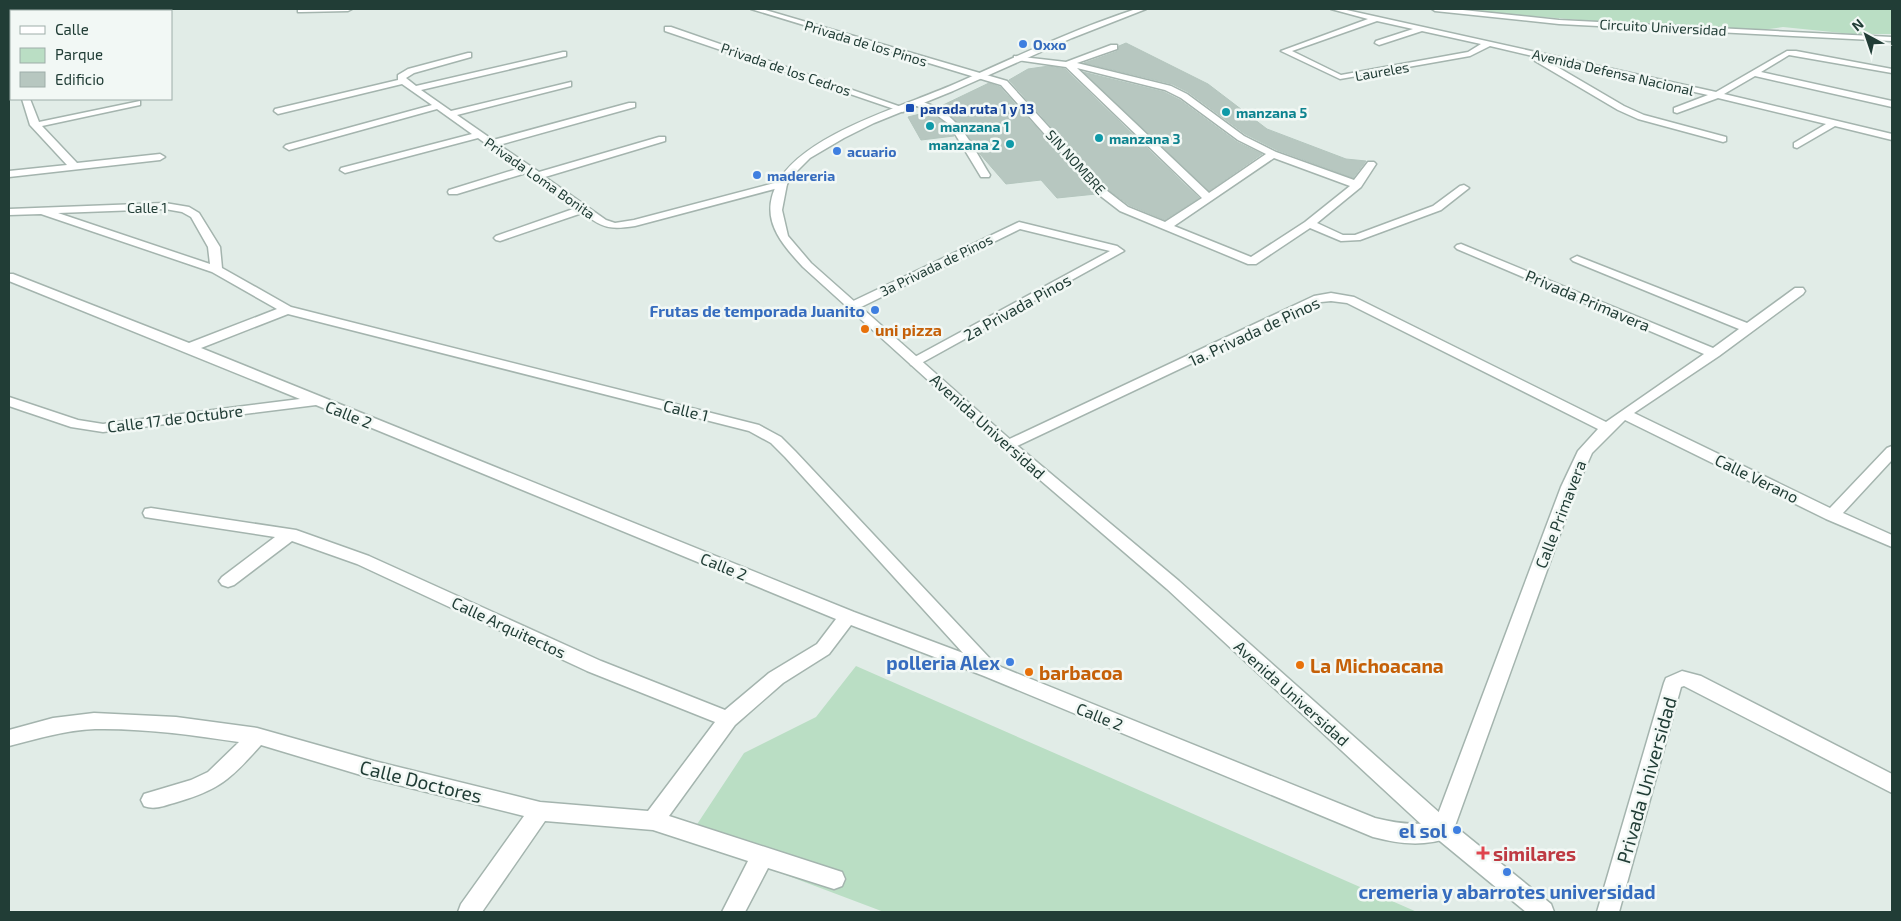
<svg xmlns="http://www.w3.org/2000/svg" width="1901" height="921" font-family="'Exo 2',sans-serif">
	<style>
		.green { fill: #badec4 }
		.building { fill: #b7c7c0; stroke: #b4c6be }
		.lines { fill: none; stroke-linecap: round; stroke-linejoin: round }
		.minor-casing { stroke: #a4b4ae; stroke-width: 3 }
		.tertiary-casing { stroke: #a4b4ae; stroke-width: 3 }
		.minor { fill: #fff; fill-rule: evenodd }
		.tertiary { fill: #fff; fill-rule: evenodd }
		.shop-dot { fill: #3f7fe0; stroke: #f2f8f5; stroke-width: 2 }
		.transit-dot { fill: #1a4fb4; stroke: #f2f8f5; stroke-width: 2 }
		.culture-dot { fill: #0f9aa8; stroke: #f2f8f5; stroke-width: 2 }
		.food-dot { fill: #e8710a; stroke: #f2f8f5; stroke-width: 2 }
		.health-dot { fill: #e0444e; stroke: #f2f8f5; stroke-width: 2 }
		.labels { text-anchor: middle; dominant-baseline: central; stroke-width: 5; stroke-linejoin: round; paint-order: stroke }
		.far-street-label { font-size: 14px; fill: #213d36; stroke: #f2f8f5 }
		.far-shop-label { font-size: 14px; font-weight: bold; fill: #366cbe; stroke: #f2f8f5; text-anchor: start }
		.far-transit-label { font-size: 14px; font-weight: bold; fill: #164399; stroke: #f2f8f5; text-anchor: start }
		.far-culture-label { font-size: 14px; font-weight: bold; fill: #0d838f; stroke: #f2f8f5; text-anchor: start }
		.street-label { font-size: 16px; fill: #213d36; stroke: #f2f8f5 }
		.shop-label { font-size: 16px; font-weight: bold; fill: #366cbe; stroke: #f2f8f5; text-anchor: end }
		.food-label { font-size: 16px; font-weight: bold; fill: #c56008; stroke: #f2f8f5; text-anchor: start }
		.near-shop-label { font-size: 19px; font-weight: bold; fill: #366cbe; stroke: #f2f8f5; text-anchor: end }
		.near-food-label { font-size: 19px; font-weight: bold; fill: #c56008; stroke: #f2f8f5; text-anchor: start }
		.near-street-label { font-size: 19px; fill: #213d36; stroke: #f2f8f5 }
		.near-health-label { font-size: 19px; font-weight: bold; fill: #be3a42; stroke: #f2f8f5; text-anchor: start }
	</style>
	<rect width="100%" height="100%" fill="#e1ece7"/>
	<g class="green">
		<polygon points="1443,9 1892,9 1892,34 1852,34 1783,27 1755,31 1656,26"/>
		<polygon points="856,666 1417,912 884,912 688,838 744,753 816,717"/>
	</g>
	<g class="building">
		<polygon points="1126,43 1208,84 1267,129 1346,159 1366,161 1353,178 1277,150 1245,134 1188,92 1172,84 1084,63 1118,51 1119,46"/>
		<polygon points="1049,66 1065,69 1199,198 1165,220 1129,205 1107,189 1009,80 1028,69"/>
		<polygon points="1083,72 1164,92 1180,100 1237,142 1262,154 1209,191"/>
		<polygon points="989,83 1000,87 1096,194 1057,198 1041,180 1006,184 980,154 963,128 954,119 939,107"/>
		<polygon points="928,112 948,125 954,136 921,140 908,117"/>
	</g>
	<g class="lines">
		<defs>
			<g id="minor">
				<polygon points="298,9 352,9 348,11 301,12 298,12"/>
				<path d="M 751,9 L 762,9 L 1007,81 L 1106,190 L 1128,207 L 1165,222 L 1202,198 L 1066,67 L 1017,60 L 1014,60 L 1014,56 L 1066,62 L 1111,45 L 1117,45 L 1117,49 L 1077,63 L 1171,86 L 1187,94 L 1244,136 L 1276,152 L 1354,180 L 1368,162 L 1374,162 L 1376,164 L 1361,187 L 1317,223 L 1343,235 L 1355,235 L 1433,206 L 1460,186 L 1464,185 L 1469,188 L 1441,210 L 1360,240 L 1341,241 L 1310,228 L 1256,264 L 1248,264 L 1120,211 L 1098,194 L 1001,85 ZM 1077,68 L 1165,90 L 1181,98 L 1238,140 L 1266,154 L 1209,193 ZM 1274,158 L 1350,186 L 1305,222 L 1251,257 L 1174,226 Z"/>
				<path d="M 1331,9 L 1342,9 L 1716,92 L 1787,51 L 1796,51 L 1892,69 L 1892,73 L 1789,55 L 1761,72 L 1892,101 L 1892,107 L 1755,76 L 1724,94 L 1892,134 L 1892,140 L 1835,126 L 1797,148 L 1794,147 L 1794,143 L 1826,124 L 1718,98 L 1677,113 L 1674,112 L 1674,108 L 1708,95 L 1542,58 L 1624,106 L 1644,115 L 1726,137 L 1726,141 L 1723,142 L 1638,119 L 1618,110 L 1535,61 L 1534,59 L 1537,57 L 1490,46 L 1470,56 L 1340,79 L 1281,51 L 1368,19 ZM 1377,21 L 1413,29 L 1376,41 L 1375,43 L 1379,45 L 1422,31 L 1481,44 L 1468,52 L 1341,75 L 1292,51 Z"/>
				<polygon points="665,27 671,27 907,109 903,112 900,111 665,31"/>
				<rect x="9" y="51" width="2" height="4"/>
				<path d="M 563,52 L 566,52 L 566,56 L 421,90 L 451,111 L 571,82 L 571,86 L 457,115 L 493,140 L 629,103 L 635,103 L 635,107 L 499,145 L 539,172 L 659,137 L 665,137 L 665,141 L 545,177 L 606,220 L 615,223 L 634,220 L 782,181 L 787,184 L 786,186 L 635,226 C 609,230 604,228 582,213 L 500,241 L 496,240 L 494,238 L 496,236 L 576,208 L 526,173 L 457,194 L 449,194 L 448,192 L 449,190 L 520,168 L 478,138 L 345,173 L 340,170 L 341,168 L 472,134 L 437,109 L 289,150 L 284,147 L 286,145 L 432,105 L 402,84 L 278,114 L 274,111 L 275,109 L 398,80 L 398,75 L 408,69 L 468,53 L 471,53 L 471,57 L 414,73 L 406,78 L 416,86 Z"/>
				<rect x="9" y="74" width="2" height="5"/>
				<polygon points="22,99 30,99 39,122 140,101 140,105 42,126 77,163 160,154 165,157 160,160 9,177 9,171 67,165 30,125"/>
				<path d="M 917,100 C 959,112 969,141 990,175 L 989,177 L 981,177 L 949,124 L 931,111 L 914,105 L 913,103 Z"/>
				<path d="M 165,203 L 189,207 L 199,213 L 220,247 L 222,268 L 291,307 L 759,425 L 781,437 L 795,451 L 996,665 L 1375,818 C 1395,823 1414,826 1435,822 L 1561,487 L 1578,451 L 1598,429 L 1347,303 L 1331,301 L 1321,302 L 1013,448 L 1003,448 L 1001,445 L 1003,442 L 1314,296 L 1331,293 L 1354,297 L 1606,422 L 1704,354 L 1457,249 L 1455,247 L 1457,245 L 1461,244 L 1713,348 L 1739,329 L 1573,261 L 1571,259 L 1577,256 L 1747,323 L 1795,288 L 1803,288 L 1805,291 L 1803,294 L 1719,356 L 1634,413 L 1830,508 L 1887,448 L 1892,446 L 1892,460 L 1843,513 L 1892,535 L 1892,547 L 1826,519 L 1625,420 L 1592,453 L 1577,487 L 1451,837 C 1424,847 1400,844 1373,837 L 984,676 L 851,625 L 829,654 L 783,683 L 735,725 L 669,816 L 842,872 L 845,879 L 842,886 L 834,889 L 768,868 L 745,912 L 722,912 L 748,861 L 653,830 L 545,821 L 482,912 L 458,912 L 461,904 L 524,816 L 374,779 L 261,745 C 230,780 219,790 174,803 C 163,806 154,810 144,806 L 141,800 L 144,794 L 191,780 L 208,772 L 239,742 C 192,735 143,728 95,729 C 66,730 37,739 9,746 L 9,730 L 53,718 L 94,713 L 176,717 L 257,728 L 374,761 L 540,802 L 648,811 L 715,722 L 587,671 L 357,564 L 292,541 L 234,585 L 228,587 L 222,585 L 219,581 L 222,577 L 275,537 L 151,518 L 145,517 L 143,513 L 145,509 L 151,508 L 296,530 L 369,556 L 601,661 L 725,710 L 769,673 L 817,644 L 836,619 L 316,405 L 103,432 L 71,427 L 9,406 L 9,397 L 78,420 L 103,424 L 300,399 L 9,281 L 9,274 L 13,274 L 189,343 L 277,309 L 212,272 L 41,214 L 9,215 L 9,209 ZM 165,209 L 182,212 L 191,217 L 208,247 L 210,264 L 58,213 ZM 288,314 L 749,431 L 771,443 L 785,457 L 963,653 L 854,612 L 201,348 Z"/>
				<polygon points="1019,222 1117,246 1124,251 916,366 911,365 909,362 911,359 1110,251 1020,229 857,309 849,309 847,306 849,303"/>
				<polygon points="1682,671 1701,676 1892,774 1892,793 1684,686 1681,687 1619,912 1597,912 1664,683 1666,678"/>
			</g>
			<g id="tertiary">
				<path d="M 1136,9 L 1146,9 L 1072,38 L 953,91 L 874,123 L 844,138 L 810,158 L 794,174 L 787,184 L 782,210 L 788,236 L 811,263 L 1013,442 L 1179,581 L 1451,823 L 1551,904 L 1554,912 L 1526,912 L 1435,837 L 1167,589 L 1003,448 L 803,267 C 781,243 759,219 777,184 C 802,135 901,107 950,86 C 1011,59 1072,30 1136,9 Z"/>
				<polygon points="1432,9 1453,9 1559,20 1892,37 1892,41 1559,24 1435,11"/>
			</g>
		</defs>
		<use href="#minor" class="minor-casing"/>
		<use href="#tertiary" class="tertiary-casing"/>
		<use href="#minor" class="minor"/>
		<use href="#tertiary" class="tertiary"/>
	</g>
	<g class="shop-dot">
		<circle cx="1023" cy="44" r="5"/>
		<circle cx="837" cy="151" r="5"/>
		<circle cx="757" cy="175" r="5"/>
		<circle cx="875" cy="310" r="5"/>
		<circle cx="1010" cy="662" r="5"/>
		<circle cx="1457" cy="830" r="5"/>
		<circle cx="1507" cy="872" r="5"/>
	</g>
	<rect class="transit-dot" x="905" y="103" width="10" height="10" rx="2.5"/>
	<g class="culture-dot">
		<circle cx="1226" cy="112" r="5"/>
		<circle cx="930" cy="126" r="5"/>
		<circle cx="1099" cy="138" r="5"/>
		<circle cx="1010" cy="144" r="5"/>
	</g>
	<g class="food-dot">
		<circle cx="865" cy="329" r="5"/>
		<circle cx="1300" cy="665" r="5"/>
		<circle cx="1029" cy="672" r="5"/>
	</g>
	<path class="health-dot" d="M1480.5 845.5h5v5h5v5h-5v5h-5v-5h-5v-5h5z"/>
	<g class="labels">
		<g class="far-street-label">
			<text transform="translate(1663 27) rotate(3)">Circuito Universidad</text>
			<text transform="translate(866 43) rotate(17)">Privada de los Pinos</text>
			<text transform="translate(786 69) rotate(19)">Privada de los Cedros</text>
			<text transform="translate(1382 71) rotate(-10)">Laureles</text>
			<text transform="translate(1613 72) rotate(13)">Avenida Defensa Nacional</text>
			<text transform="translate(1076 162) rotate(48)">SIN NOMBRE</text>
			<text transform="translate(540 178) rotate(35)">Privada Loma Bonita</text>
			<text x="147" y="207">Calle 1</text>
			<text transform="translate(936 265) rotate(-26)">3a Privada de Pinos</text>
		</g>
		<g class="far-shop-label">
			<text x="1033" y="44">Oxxo</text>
			<text x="847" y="151">acuario</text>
			<text x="767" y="175">madereria</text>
		</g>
		<g class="far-transit-label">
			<text x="920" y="108">parada ruta 1 y 13</text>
		</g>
		<g class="far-culture-label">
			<text x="1236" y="112">manzana 5</text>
			<text x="940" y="126">manzana 1</text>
			<text x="1109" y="138">manzana 3</text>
			<text x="1000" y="144" text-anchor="end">manzana 2</text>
		</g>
		<g class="street-label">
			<text transform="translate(1588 300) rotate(23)">Privada Primavera</text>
			<text transform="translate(1017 307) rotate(-29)">2a Privada Pinos</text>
			<text transform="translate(1254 331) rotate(-25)">1a. Privada de Pinos</text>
			<text transform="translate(686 410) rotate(14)">Calle 1</text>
			<text transform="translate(349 414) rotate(22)">Calle 2</text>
			<text transform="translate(175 418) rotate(-7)">Calle 17 de Octubre</text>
			<text transform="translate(988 426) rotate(42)">Avenida Universidad</text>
			<text transform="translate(1757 478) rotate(26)">Calle Verano</text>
			<text transform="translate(1560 514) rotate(-69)">Calle Primavera</text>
			<text transform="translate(724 566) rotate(22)">Calle 2</text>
			<text transform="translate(509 627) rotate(25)">Calle Arquitectos</text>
			<text transform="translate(1292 693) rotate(42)">Avenida Universidad</text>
			<text transform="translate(1100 716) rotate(22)">Calle 2</text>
		</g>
		<g class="shop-label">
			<text x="865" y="310">Frutas de temporada Juanito</text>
		</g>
		<g class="food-label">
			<text x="875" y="329">uni pizza</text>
		</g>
		<g class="near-shop-label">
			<text x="1000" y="662">polleria Alex</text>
			<text x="1447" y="830">el sol</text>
			<text x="1507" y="891" text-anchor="middle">cremeria y abarrotes universidad</text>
		</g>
		<g class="near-food-label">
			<text x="1310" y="665">La Michoacana</text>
			<text x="1039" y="672">barbacoa</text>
		</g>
		<g class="near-street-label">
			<text transform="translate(1646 780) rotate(-74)">Privada Universidad</text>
			<text transform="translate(421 781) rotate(14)">Calle Doctores</text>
		</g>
		<g class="near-health-label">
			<text x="1493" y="853">similares</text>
		</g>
	</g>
	<rect width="1901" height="921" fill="none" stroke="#213d36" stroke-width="20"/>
	<rect x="10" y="10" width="162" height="90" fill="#f2f8f5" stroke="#9eada9"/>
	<rect x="20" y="26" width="25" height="8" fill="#ffffff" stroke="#9eada9"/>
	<text x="55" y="35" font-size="15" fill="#213d36">Calle</text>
	<rect x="20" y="48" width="25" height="15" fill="#badec4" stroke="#9eada9"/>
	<text x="55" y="60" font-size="15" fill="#213d36">Parque</text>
	<rect x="20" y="72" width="25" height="15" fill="#b7c7c0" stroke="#9eada9"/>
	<text x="55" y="85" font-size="15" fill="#213d36">Edificio</text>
	<g transform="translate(1866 35) rotate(320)" stroke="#f2f8f5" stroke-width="4" paint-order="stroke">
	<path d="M0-4L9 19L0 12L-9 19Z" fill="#213d36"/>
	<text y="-8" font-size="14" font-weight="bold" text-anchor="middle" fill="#213d36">N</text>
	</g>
</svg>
